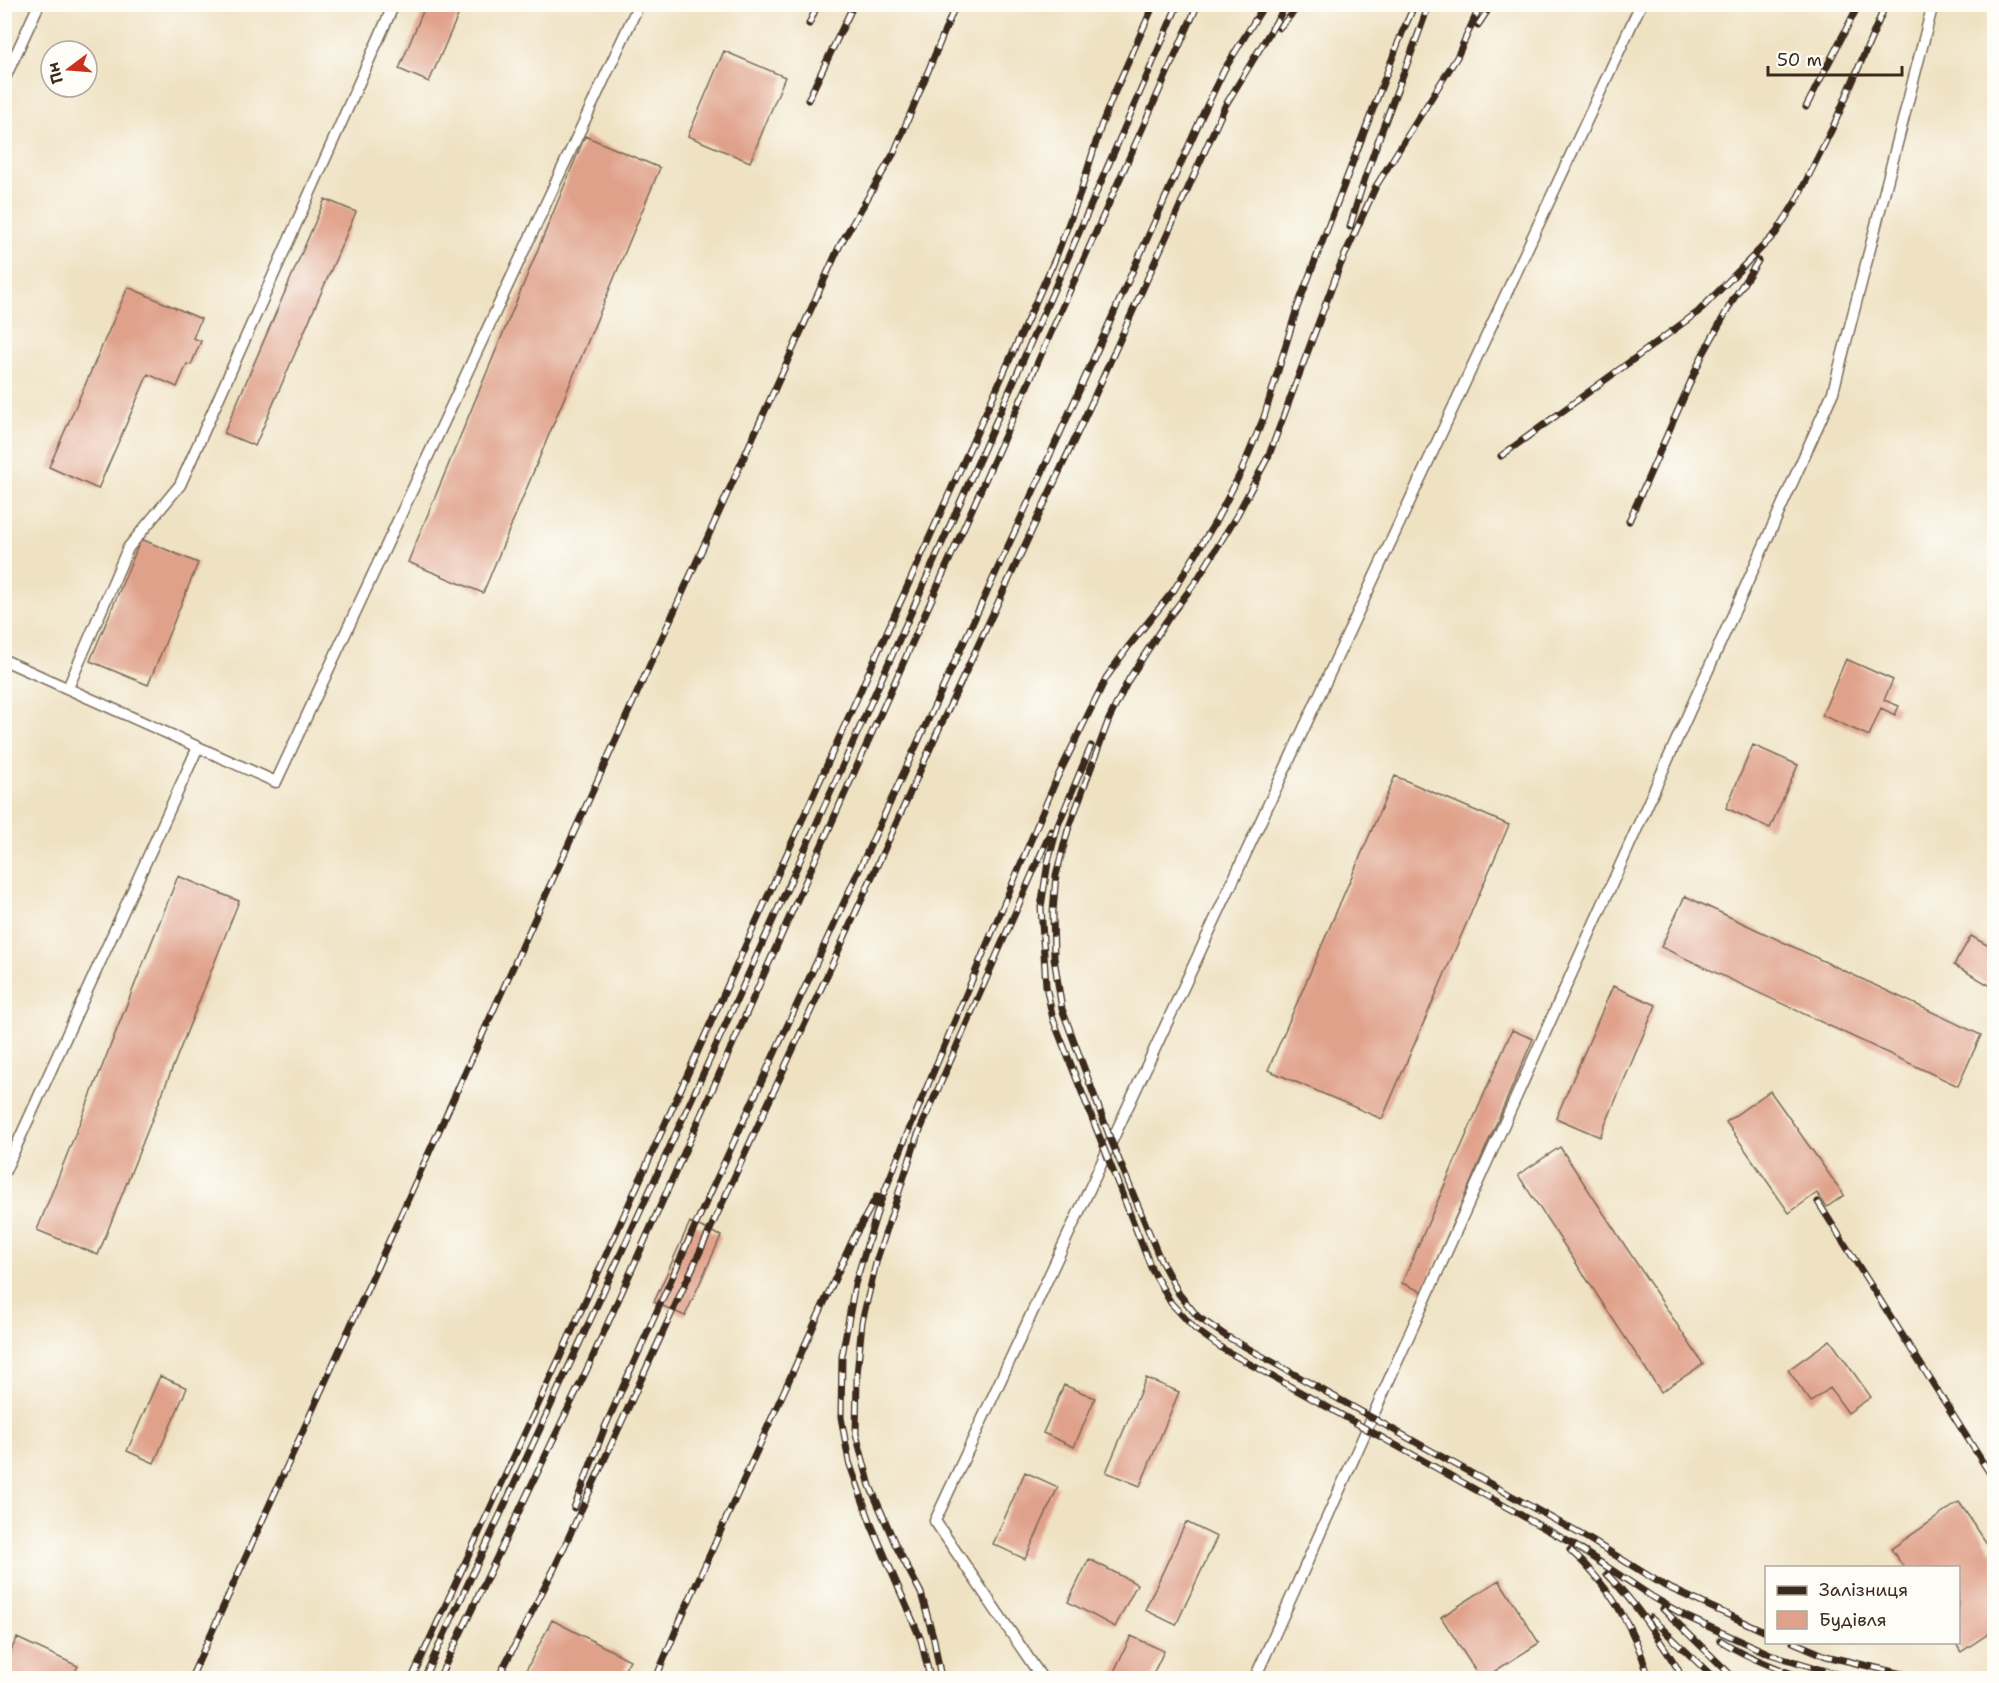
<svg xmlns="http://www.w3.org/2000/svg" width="1999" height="1683" viewBox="0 0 1999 1683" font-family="'Shantell Sans',sans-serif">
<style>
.building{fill:#e0a18a}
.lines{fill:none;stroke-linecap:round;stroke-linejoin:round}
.service-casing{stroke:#7a6a58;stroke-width:13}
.service{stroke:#fff;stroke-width:10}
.rail-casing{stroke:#3b2a1e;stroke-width:7}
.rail{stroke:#fdfcf7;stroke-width:4.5;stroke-dasharray:14;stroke-linecap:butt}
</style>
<rect width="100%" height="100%" fill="#fdfcf7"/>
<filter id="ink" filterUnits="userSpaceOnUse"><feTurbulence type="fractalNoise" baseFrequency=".0167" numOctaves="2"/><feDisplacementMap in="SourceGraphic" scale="12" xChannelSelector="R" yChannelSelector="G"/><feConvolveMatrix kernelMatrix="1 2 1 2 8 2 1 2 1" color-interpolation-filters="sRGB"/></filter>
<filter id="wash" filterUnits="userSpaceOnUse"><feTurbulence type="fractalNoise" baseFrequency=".008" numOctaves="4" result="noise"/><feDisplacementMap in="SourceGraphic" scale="24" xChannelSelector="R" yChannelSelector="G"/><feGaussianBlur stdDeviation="1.35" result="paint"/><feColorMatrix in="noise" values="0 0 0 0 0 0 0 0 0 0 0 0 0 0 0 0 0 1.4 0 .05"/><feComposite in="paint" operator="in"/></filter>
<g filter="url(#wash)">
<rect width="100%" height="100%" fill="#efe2c3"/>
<g id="blocks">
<path class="building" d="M 426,4 L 463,4 L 429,82 L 399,69 Z
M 724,51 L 785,77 L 750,162 L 688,136 Z
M 585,136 L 660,168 L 483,593 L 408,562 Z
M 325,199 L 356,212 L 255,446 L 224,433 Z
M 128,287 L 201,319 L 193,338 L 201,341 L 191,365 L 187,364 L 177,387 L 148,374 L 98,489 L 49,467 Z
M 141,539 L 198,563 L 148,685 L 90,661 Z
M 1846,659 L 1893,680 L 1884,700 L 1899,706 L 1895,715 L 1881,708 L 1869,736 L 1822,715 Z
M 1753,745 L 1798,765 L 1770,828 L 1726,808 Z
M 1395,776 L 1509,825 L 1382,1119 L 1268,1070 Z
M 178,876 L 239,901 L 98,1255 L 37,1230 Z
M 1685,896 L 1981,1035 L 1958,1086 L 1661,947 Z
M 1971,936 L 1994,949 L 1994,988 L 1954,965 Z
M 1613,986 L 1656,1005 L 1600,1137 L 1556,1118 Z
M 1512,1030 L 1533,1039 L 1423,1292 L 1402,1283 Z
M 1770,1091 L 1844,1195 L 1827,1207 L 1817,1193 L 1789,1213 L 1726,1122 Z
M 1560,1147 L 1703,1364 L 1661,1392 L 1518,1175 Z
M 690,1222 L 721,1236 L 685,1316 L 654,1302 Z
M 1830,1340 L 1871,1397 L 1848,1413 L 1830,1388 L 1811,1402 L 1788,1370 Z
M 160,1376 L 187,1388 L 154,1463 L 127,1451 Z
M 1146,1378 L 1179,1392 L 1140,1486 L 1106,1472 Z
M 1064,1385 L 1095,1398 L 1074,1447 L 1043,1433 Z
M 1025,1472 L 1058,1487 L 1025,1559 L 993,1544 Z
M 1959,1502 L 1994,1554 L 1994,1630 L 1961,1652 L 1955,1642 L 1958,1642 L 1958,1568 L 1904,1568 L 1891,1549 Z
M 1186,1522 L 1217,1537 L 1176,1625 L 1145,1610 Z
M 1089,1559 L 1137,1584 L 1115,1627 L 1068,1602 Z
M 1499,1580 L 1539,1643 L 1484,1678 L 1480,1678 L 1441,1617 Z
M 552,1620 L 630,1660 L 620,1678 L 522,1678 Z
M 1131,1636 L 1164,1651 L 1151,1678 L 1111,1678 Z
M 17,1638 L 78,1666 L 72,1678 L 4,1678 L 4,1665 Z"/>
</g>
</g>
<g filter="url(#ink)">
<use href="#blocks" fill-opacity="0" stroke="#7a6a58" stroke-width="1.5"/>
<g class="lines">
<defs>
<path id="service" d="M 4,80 L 39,4
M 4,660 L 276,782 L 639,4
M 68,688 L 128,548 L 180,485 L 394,4
M 4,1173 L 198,747
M 1042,1678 L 935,1521 L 1641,4
M 1255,1678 L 1833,392 L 1933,4"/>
</defs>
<use href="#service" class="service-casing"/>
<use href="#service" class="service"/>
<defs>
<path id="rail" d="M 1481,4 L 1457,57 L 1376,186 L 1339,268 L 1269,455 L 1237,515 L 1197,580 L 1167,620 L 1129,679 L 1109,719 L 1068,830 L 1056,875 L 1053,912 L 1054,958 L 1062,1009 L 1112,1143 L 1160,1259 L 1179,1294 L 1198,1317 L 1226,1336 L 1589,1539 L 1665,1586 L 1766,1632
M 809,24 L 818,4
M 1478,25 L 1492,4
M 1279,28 L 1301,4
M 808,100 L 854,4
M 1806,107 L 1859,4
M 1350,227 C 1371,151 1403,79 1429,4
M 1052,267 L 1080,194 L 1101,126 L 1113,96 L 1154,4
M 1501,456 L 1698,312 L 1776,233 L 1796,201 L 1833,127 L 1886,4
M 1629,521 L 1702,356 L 1734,298 L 1758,261
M 1091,746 L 1058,825 L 1048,862 L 1041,907 L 1046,986 L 1053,1019 L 1152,1270 L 1171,1303 L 1195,1329 L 1223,1349 L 1571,1543 L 1651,1596 L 1687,1617 L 1770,1654 L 1850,1678
M 1818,1202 L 1994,1480
M 574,1508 L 605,1427 L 696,1224 L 1061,431 L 1202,116 L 1224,70 L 1265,4
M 1570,1550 C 1609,1585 1635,1629 1649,1678
M 1607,1574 C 1637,1605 1655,1633 1678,1669 L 1681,1678
M 1663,1609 L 1734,1678
M 1651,1618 L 1714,1678
M 1720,1640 C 1746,1657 1775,1668 1804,1678
M 1793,1642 L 1826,1656 L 1919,1678
M 191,1678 L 840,245 L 894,153 L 956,4
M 412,1678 L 565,1346 L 1055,259
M 424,1678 C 683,1124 936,566 1178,4
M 439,1678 L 590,1363 L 1198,4
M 498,1678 L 554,1569 L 841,945 L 938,731 L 1091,404 L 1225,106 L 1287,4
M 656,1678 L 682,1616 L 853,1239 L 877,1196
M 930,1678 L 921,1640 L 871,1524 L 849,1462 L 841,1417 L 842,1356 L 855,1284 L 880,1203 L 908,1132 L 1057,778 L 1106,678 L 1128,647 L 1174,590 L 1217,519 L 1241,472 L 1264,417 L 1297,308 L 1402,33 L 1415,4
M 941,1678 L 934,1640 L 921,1593 L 896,1546 L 870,1486 L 856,1434 L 857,1375 L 862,1322 L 877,1259 L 917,1137 L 1051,831"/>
</defs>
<use href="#rail" class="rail-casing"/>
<use href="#rail" class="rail"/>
</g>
</g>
<rect width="1999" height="1683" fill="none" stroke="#fdfcf7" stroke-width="24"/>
<rect x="1765" y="1566" width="195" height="78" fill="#fdfcf7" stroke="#afa8a0" stroke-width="1.5"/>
<rect x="1777" y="1586" width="30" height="9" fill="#3b2a1e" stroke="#afa8a0" stroke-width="1.5"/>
<text x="1819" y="1596" font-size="18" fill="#3b2a1e">Залізниця</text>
<rect x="1777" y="1611" width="30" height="18" fill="#e0a18a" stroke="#afa8a0" stroke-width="1.5"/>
<text x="1819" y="1626" font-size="18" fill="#3b2a1e">Будівля</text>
<g transform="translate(69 69) rotate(254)"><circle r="28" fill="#fdfcf7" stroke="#afa8a0" stroke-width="1.5"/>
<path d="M0-4.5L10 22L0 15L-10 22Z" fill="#c8321e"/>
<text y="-9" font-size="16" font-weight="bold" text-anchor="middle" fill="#3b2a1e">Пн</text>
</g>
<path d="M1768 66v9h134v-9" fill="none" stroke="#3b2a1e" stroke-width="3"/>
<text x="1777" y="66" font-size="18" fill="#3b2a1e" stroke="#fdfcf7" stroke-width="4.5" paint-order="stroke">50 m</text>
</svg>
